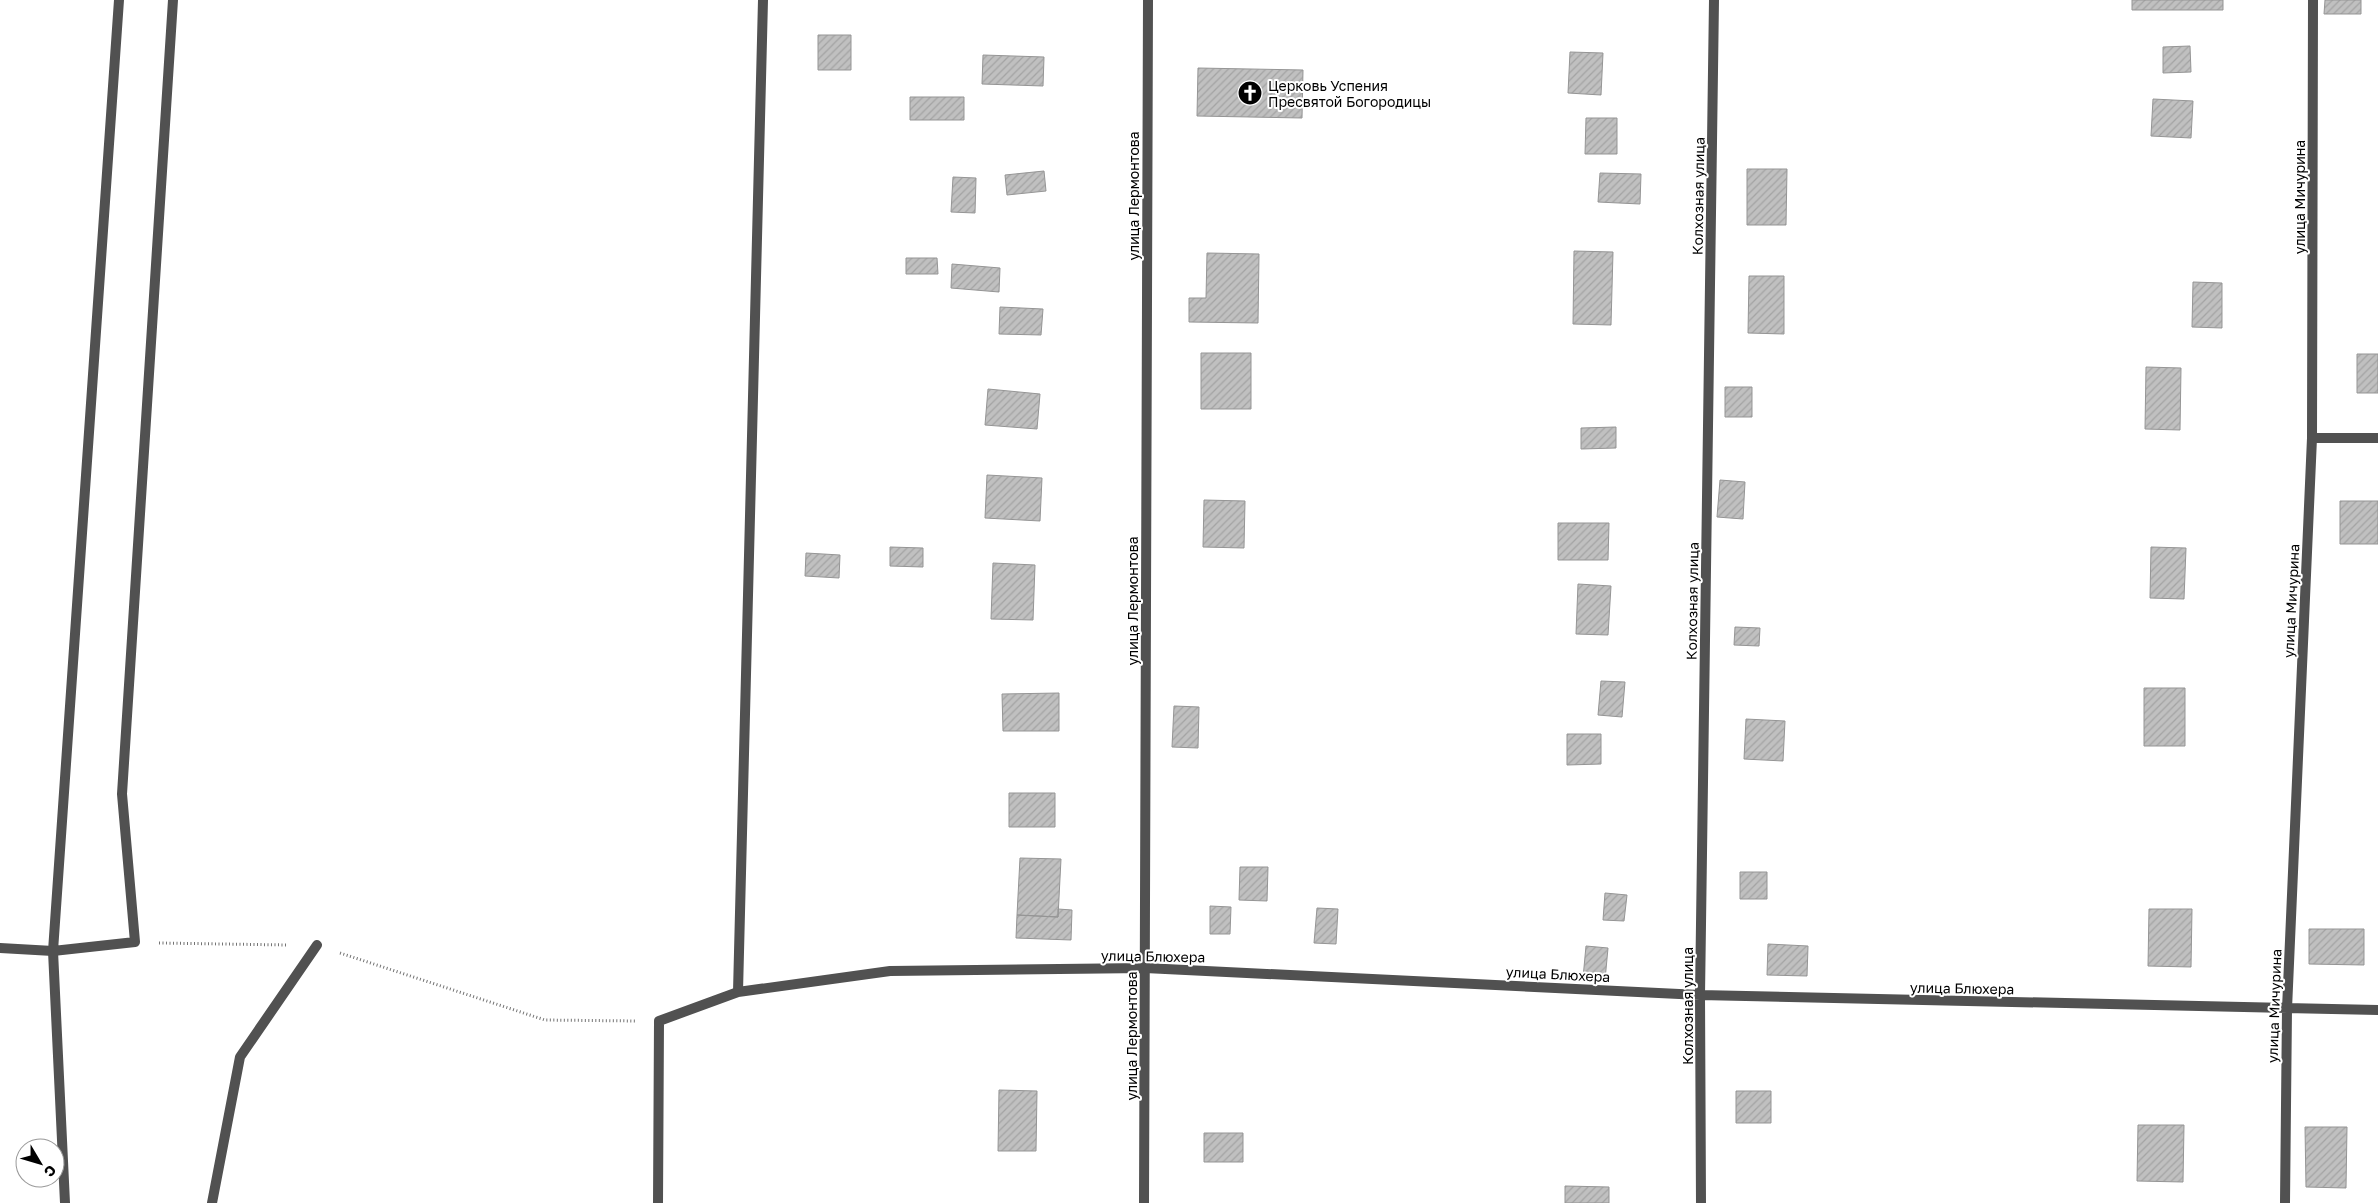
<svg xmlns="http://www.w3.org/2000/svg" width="2378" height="1203" viewBox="0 0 2378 1203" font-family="'Golos Text',sans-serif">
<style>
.building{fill:url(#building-hatch);stroke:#959595}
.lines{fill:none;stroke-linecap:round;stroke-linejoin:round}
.path{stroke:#737373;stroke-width:3;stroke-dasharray:1 2.5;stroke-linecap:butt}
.service{stroke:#515151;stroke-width:10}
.minor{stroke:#515151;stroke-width:10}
.labels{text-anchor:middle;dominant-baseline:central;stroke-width:4;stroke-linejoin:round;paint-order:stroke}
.poi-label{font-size:14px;fill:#000;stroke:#fff;text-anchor:start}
.street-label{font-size:14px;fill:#000;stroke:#fff}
</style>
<defs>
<pattern id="building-hatch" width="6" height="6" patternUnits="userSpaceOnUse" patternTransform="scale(1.25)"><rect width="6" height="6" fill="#c0c0c0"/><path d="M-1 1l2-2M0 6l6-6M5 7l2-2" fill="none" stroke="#a3a3a3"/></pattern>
</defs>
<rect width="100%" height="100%" fill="#fff"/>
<path class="building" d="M 2132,0 L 2223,0 L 2223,10 L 2132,10 Z
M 2325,0 L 2361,0 L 2361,14 L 2324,14 Z
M 818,35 L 851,35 L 851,70 L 818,70 Z
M 2190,46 L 2191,72 L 2163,73 L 2163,47 Z
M 1570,52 L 1603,53 L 1601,95 L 1568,93 Z
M 983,55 L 1044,57 L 1043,86 L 982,84 Z
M 1198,68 L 1303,70 L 1302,118 L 1197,116 Z
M 910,97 L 964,97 L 964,120 L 910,120 Z
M 2153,99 L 2193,101 L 2191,138 L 2151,136 Z
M 1586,118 L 1617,118 L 1617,154 L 1585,154 Z
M 1747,169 L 1787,169 L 1786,225 L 1747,225 Z
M 1044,171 L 1046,191 L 1007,195 L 1005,175 Z
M 1600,173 L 1641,174 L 1640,204 L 1598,202 Z
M 953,177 L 976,178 L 975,213 L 951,212 Z
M 1574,251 L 1613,252 L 1611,325 L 1573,324 Z
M 1207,253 L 1259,254 L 1258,323 L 1189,322 L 1189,298 L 1206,298 Z
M 906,258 L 937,258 L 938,274 L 906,274 Z
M 952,264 L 1000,268 L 999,292 L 951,288 Z
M 1749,276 L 1784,276 L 1784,334 L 1748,333 Z
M 2193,282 L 2222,283 L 2222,328 L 2192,327 Z
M 1000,307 L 1043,309 L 1041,335 L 999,334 Z
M 1201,353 L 1251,353 L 1251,409 L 1201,409 Z
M 2357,354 L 2378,354 L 2378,393 L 2357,393 Z
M 2146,367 L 2181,368 L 2180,430 L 2145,429 Z
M 1725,387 L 1752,387 L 1752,417 L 1725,417 Z
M 988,389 L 1040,394 L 1037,429 L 985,425 Z
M 1616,427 L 1616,448 L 1581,449 L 1581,428 Z
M 987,475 L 1042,478 L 1040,521 L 985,518 Z
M 1720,480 L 1745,482 L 1743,519 L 1717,517 Z
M 1204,500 L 1245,501 L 1244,548 L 1203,547 Z
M 2340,501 L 2378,501 L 2378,544 L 2340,544 Z
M 1558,523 L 1609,523 L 1608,560 L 1558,560 Z
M 890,547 L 923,548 L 923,567 L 890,566 Z
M 2151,547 L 2186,548 L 2184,599 L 2150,598 Z
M 806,553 L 840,555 L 839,578 L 805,576 Z
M 993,563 L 1035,565 L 1033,620 L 991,619 Z
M 1578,584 L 1611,586 L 1608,635 L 1576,634 Z
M 1735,627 L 1760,628 L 1759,646 L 1734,645 Z
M 1601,681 L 1625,682 L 1622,717 L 1598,715 Z
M 2144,688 L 2185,688 L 2185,746 L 2144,746 Z
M 1059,693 L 1059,731 L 1003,731 L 1002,694 Z
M 1174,706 L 1199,707 L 1198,748 L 1172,747 Z
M 1746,719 L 1785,721 L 1783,761 L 1744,759 Z
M 1567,734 L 1601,734 L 1601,764 L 1567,765 Z
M 1009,793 L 1055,793 L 1055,827 L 1009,827 Z
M 1020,858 L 1061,859 L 1058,917 L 1017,915 Z
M 1240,867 L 1268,867 L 1267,901 L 1239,900 Z
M 1740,872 L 1767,872 L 1767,899 L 1740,899 Z
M 1605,893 L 1627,895 L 1624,921 L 1603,920 Z
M 1210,906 L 1231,907 L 1230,934 L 1210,934 Z
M 1317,908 L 1338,909 L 1336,944 L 1314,943 Z
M 1058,909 L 1072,910 L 1071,940 L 1016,938 L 1017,915 L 1058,917 Z
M 2149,909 L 2192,909 L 2191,967 L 2148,966 Z
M 2309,929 L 2364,929 L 2364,965 L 2309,964 Z
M 1768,944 L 1808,946 L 1807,976 L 1767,975 Z
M 1586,946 L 1608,948 L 1605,980 L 1583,978 Z
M 999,1090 L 1037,1091 L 1036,1151 L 998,1151 Z
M 1736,1091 L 1771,1091 L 1771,1123 L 1736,1123 Z
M 2138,1125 L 2184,1125 L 2183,1182 L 2137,1181 Z
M 2305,1127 L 2347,1127 L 2346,1188 L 2306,1187 Z
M 1204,1133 L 1243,1133 L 1243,1162 L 1204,1162 Z
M 1565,1186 L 1609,1187 L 1609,1203 L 1565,1203 Z"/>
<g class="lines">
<path class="path" d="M 159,943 L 287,945
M 340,953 L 545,1020 L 636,1021"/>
<path class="service" d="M 0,948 L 53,951 L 135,942 L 122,794 L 173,0
M 65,1203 L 53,951 L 119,0
M 212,1203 L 240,1057 L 317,945"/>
<path class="minor" d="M 2312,438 L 2378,438
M 738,992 L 763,0
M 658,1203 L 659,1021 L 738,992 L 890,971 L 1145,968 L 1700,995 L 2378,1010
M 1144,1203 L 1148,0
M 1701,1203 L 1700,995 L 1714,0
M 2285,1203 L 2287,1009 L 2312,438 L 2313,0"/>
</g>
<defs>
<symbol id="church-disc" viewBox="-11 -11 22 22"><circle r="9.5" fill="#000" stroke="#fff"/><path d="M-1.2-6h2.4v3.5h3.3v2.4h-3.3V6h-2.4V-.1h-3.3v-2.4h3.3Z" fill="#fff"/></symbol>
</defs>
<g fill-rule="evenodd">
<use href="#church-disc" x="1236" y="79" width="28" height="28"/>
</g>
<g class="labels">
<g class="poi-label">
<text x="1268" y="85">Церковь Успения<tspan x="1268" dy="16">Пресвятой Богородицы</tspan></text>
</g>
<g class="street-label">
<text transform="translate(1133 196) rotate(-90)">улица Лермонтова</text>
<text transform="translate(1698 196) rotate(-89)">Колхозная улица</text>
<text transform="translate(2299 197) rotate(-90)">улица Мичурина</text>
<text transform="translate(1132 601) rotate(-90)">улица Лермонтова</text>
<text transform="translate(1692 601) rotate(-89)">Колхозная улица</text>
<text transform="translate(2291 601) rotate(-87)">улица Мичурина</text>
<text transform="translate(1153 956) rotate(1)">улица Блюхера</text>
<text transform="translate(1558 974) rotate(3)">улица Блюхера</text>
<text transform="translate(1962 988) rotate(1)">улица Блюхера</text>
<text transform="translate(1687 1006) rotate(-90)">Колхозная улица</text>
<text transform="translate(2274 1006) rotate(-88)">улица Мичурина</text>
<text transform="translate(1131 1036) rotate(-90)">улица Лермонтова</text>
</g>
</g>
<g transform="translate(40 1163) rotate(128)"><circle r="24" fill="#ffffff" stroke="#999999"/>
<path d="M0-4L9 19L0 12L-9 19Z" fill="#000000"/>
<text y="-8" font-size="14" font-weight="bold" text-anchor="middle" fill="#000000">С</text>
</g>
</svg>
